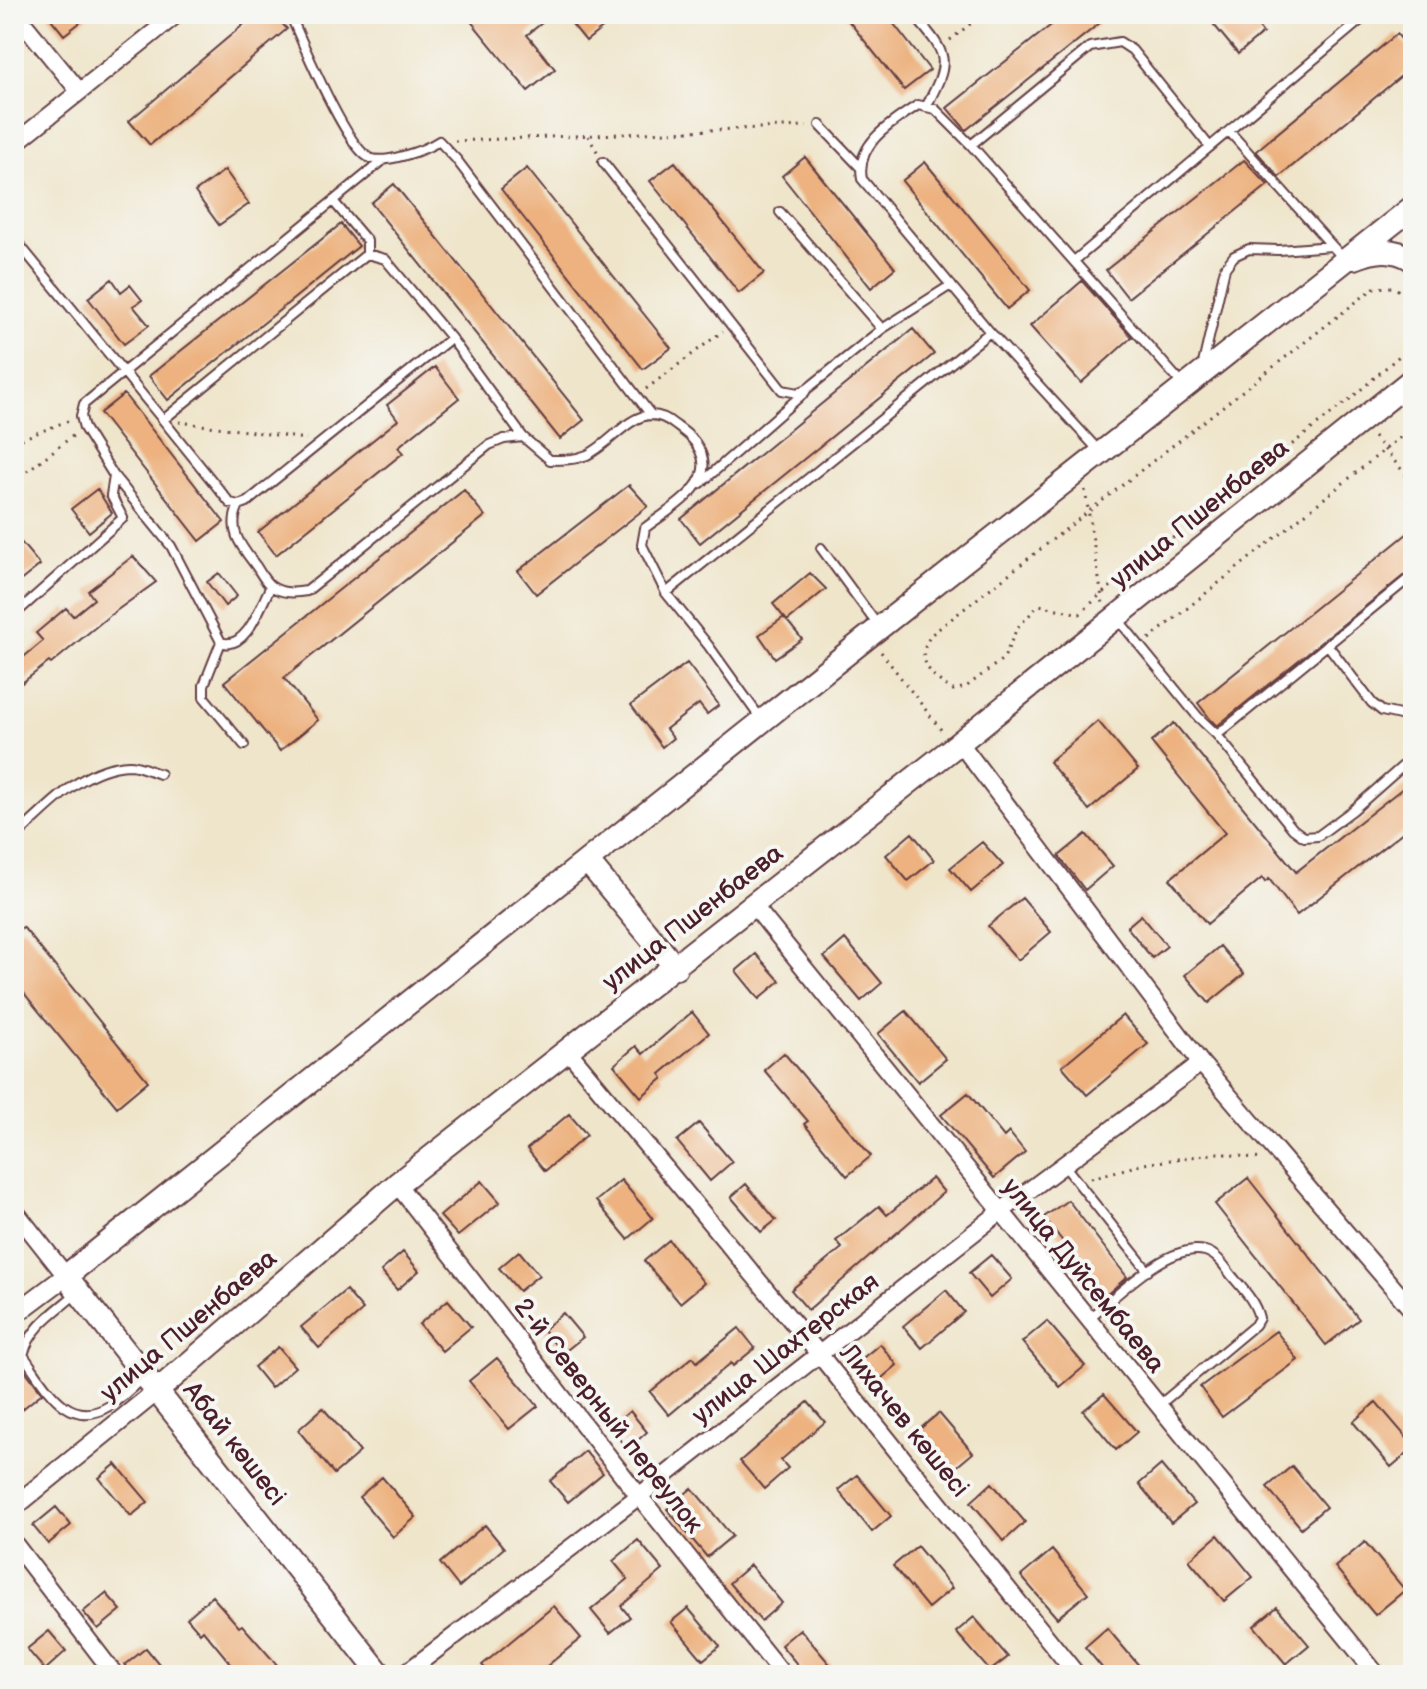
<svg xmlns="http://www.w3.org/2000/svg" width="1427" height="1689" viewBox="0 0 1427 1689" font-family="'Balsamiq Sans',sans-serif">
<style>
.building{fill:#edb280}
.lines{fill:none;stroke-linecap:round;stroke-linejoin:round}
.service-casing{stroke:#633d43;stroke-width:12}
.minor-casing{stroke:#633d43;stroke-width:20}
.tertiary-casing{stroke:#633d43;stroke-width:22}
.secondary-casing{stroke:#633d43;stroke-width:26}
.path{stroke:#633d43;stroke-width:3;stroke-dasharray:2 6;stroke-linecap:butt}
.service{stroke:#fff;stroke-width:8}
.minor{stroke:#fff;stroke-width:16}
.tertiary{stroke:#fff;stroke-width:18}
.secondary{stroke:#fff;stroke-width:22}
.labels{text-anchor:middle;dominant-baseline:central;stroke-width:8;stroke-linejoin:round;paint-order:stroke}
.street-label{font-size:26px;fill:#4a1f2b;stroke:#f6f6f2}
</style>
<rect width="100%" height="100%" fill="#f6f6f2"/>
<filter id="ink" filterUnits="userSpaceOnUse"><feTurbulence type="fractalNoise" baseFrequency=".0125" numOctaves="2"/><feDisplacementMap in="SourceGraphic" scale="16" xChannelSelector="R" yChannelSelector="G"/><feConvolveMatrix kernelMatrix="1 2 1 2 8 2 1 2 1" color-interpolation-filters="sRGB"/></filter>
<filter id="wash" filterUnits="userSpaceOnUse"><feTurbulence type="fractalNoise" baseFrequency=".006" numOctaves="4" result="noise"/><feDisplacementMap in="SourceGraphic" scale="32" xChannelSelector="R" yChannelSelector="G"/><feGaussianBlur stdDeviation="1.8" result="paint"/><feColorMatrix in="noise" values="0 0 0 0 0 0 0 0 0 0 0 0 0 0 0 0 0 1.4 0 .05"/><feComposite in="paint" operator="in"/></filter>
<g filter="url(#wash)">
<rect width="100%" height="100%" fill="#efe5cb"/>
<g id="blocks">
<path class="building" d="M 47,14 L 91,14 L 64,35 Z
M 256,14 L 274,14 L 287,29 L 150,145 L 129,121 Z
M 465,14 L 511,14 L 516,20 L 524,14 L 553,14 L 527,35 L 555,69 L 528,91 Z
M 564,14 L 620,14 L 586,41 Z
M 843,14 L 886,14 L 930,70 L 904,90 Z
M 1065,14 L 1095,14 L 1101,22 L 966,130 L 947,108 Z
M 1205,14 L 1248,14 L 1263,33 L 1238,54 Z
M 1397,34 L 1413,53 L 1413,66 L 1279,177 L 1256,151 Z
M 805,157 L 895,268 L 871,288 L 782,176 Z
M 1244,160 L 1268,185 L 1128,298 L 1106,270 Z
M 675,162 L 764,273 L 739,293 L 650,181 Z
M 925,162 L 1030,290 L 1007,309 L 902,181 Z
M 527,168 L 671,348 L 643,369 L 501,189 Z
M 225,170 L 249,204 L 219,225 L 195,192 Z
M 394,184 L 584,420 L 560,439 L 371,203 Z
M 341,224 L 359,246 L 168,400 L 149,376 Z
M 112,279 L 121,292 L 130,285 L 142,300 L 133,306 L 149,325 L 124,344 L 88,298 Z
M 1082,281 L 1132,337 L 1081,383 L 1030,326 Z
M 913,329 L 934,354 L 700,543 L 681,519 Z
M 435,367 L 459,398 L 398,447 L 403,453 L 276,555 L 258,532 L 398,420 L 387,405 Z
M 124,394 L 224,522 L 200,541 L 100,413 Z
M 629,485 L 648,506 L 536,594 L 518,571 Z
M 97,489 L 112,513 L 89,532 L 71,509 Z
M 464,490 L 485,516 L 284,678 L 318,720 L 280,751 L 224,682 Z
M 1413,529 L 1413,568 L 1217,726 L 1211,720 L 1198,703 Z
M 14,534 L 40,565 L 14,586 Z
M 133,556 L 156,582 L 109,616 L 51,664 L 49,662 L 14,689 L 14,665 L 43,641 L 36,633 L 66,608 L 73,616 L 94,599 L 88,591 Z
M 219,573 L 237,596 L 225,606 L 207,582 Z
M 810,573 L 826,589 L 787,621 L 773,604 Z
M 784,617 L 802,639 L 775,658 L 759,635 Z
M 687,663 L 719,705 L 707,714 L 699,704 L 666,729 L 673,738 L 662,747 L 631,705 Z
M 1098,721 L 1138,769 L 1089,810 L 1049,762 Z
M 1174,723 L 1296,872 L 1413,780 L 1413,824 L 1297,915 L 1269,879 L 1265,882 L 1262,878 L 1207,924 L 1170,879 L 1225,833 L 1151,742 Z
M 912,833 L 934,860 L 908,881 L 886,855 Z
M 1086,834 L 1113,866 L 1085,890 L 1059,856 Z
M 982,842 L 1003,865 L 971,892 L 950,868 Z
M 1022,898 L 1051,932 L 1018,960 L 988,926 Z
M 1141,915 L 1167,946 L 1152,958 L 1127,927 Z
M 23,927 L 148,1081 L 117,1107 L 14,981 L 14,934 Z
M 845,939 L 882,983 L 861,1001 L 824,957 Z
M 1220,946 L 1244,974 L 1209,1003 L 1185,975 Z
M 756,954 L 780,981 L 759,999 L 736,971 Z
M 906,1011 L 946,1059 L 918,1082 L 878,1034 Z
M 692,1012 L 709,1033 L 660,1074 L 663,1078 L 641,1097 L 614,1065 L 636,1046 L 643,1054 Z
M 1123,1015 L 1148,1044 L 1087,1095 L 1062,1066 Z
M 784,1053 L 871,1156 L 847,1176 L 804,1124 L 808,1121 L 764,1070 Z
M 968,1093 L 1004,1137 L 1009,1132 L 1025,1152 L 994,1178 L 941,1115 Z
M 569,1114 L 587,1135 L 545,1171 L 527,1149 Z
M 699,1123 L 732,1162 L 710,1181 L 677,1141 Z
M 932,1178 L 944,1192 L 808,1310 L 791,1290 L 842,1248 L 836,1241 L 879,1206 L 887,1215 Z
M 1248,1178 L 1359,1319 L 1326,1345 L 1215,1204 Z
M 621,1180 L 653,1218 L 628,1239 L 596,1201 Z
M 482,1181 L 500,1202 L 458,1236 L 440,1216 Z
M 746,1184 L 776,1220 L 761,1232 L 731,1197 Z
M 1068,1200 L 1127,1277 L 1105,1296 L 1044,1217 Z
M 669,1240 L 704,1283 L 680,1303 L 644,1261 Z
M 519,1251 L 539,1275 L 519,1291 L 499,1268 Z
M 403,1252 L 419,1271 L 397,1290 L 381,1271 Z
M 991,1255 L 1012,1279 L 990,1298 L 969,1273 Z
M 346,1290 L 363,1310 L 319,1348 L 301,1327 Z
M 946,1290 L 964,1312 L 922,1348 L 903,1326 Z
M 448,1300 L 471,1327 L 442,1351 L 419,1324 Z
M 563,1313 L 583,1337 L 563,1353 L 543,1330 Z
M 1047,1321 L 1085,1366 L 1060,1387 L 1022,1342 Z
M 739,1328 L 755,1348 L 733,1366 L 731,1363 L 669,1415 L 650,1392 L 693,1357 L 697,1362 Z
M 1276,1331 L 1298,1360 L 1222,1417 L 1200,1387 Z
M 880,1344 L 897,1365 L 876,1383 L 858,1362 Z
M 278,1347 L 295,1367 L 271,1388 L 254,1367 Z
M 497,1358 L 538,1406 L 509,1429 L 469,1381 Z
M 24,1369 L 42,1393 L 14,1416 L 14,1377 Z
M 1104,1394 L 1137,1432 L 1116,1450 L 1083,1411 Z
M 808,1402 L 825,1422 L 781,1460 L 788,1468 L 764,1489 L 740,1461 Z
M 1376,1402 L 1413,1445 L 1413,1448 L 1391,1467 L 1353,1422 Z
M 323,1408 L 360,1452 L 334,1474 L 298,1430 Z
M 630,1411 L 647,1432 L 628,1449 L 610,1428 Z
M 939,1413 L 973,1453 L 948,1474 L 915,1433 Z
M 585,1451 L 603,1473 L 568,1502 L 550,1481 Z
M 116,1464 L 148,1502 L 131,1516 L 99,1478 Z
M 1161,1465 L 1194,1504 L 1171,1523 L 1139,1484 Z
M 1292,1466 L 1326,1507 L 1301,1528 L 1267,1487 Z
M 857,1475 L 891,1516 L 872,1532 L 838,1490 Z
M 382,1477 L 416,1517 L 393,1537 L 359,1497 Z
M 992,1483 L 1025,1522 L 1004,1541 L 971,1502 Z
M 692,1488 L 732,1536 L 707,1557 L 667,1509 Z
M 56,1507 L 71,1525 L 48,1544 L 33,1526 Z
M 485,1525 L 504,1548 L 459,1587 L 440,1563 Z
M 1218,1535 L 1253,1577 L 1224,1601 L 1189,1560 Z
M 638,1540 L 663,1570 L 621,1606 L 630,1617 L 610,1633 L 591,1610 L 628,1579 L 613,1561 Z
M 1365,1542 L 1405,1590 L 1375,1615 L 1335,1567 Z
M 917,1546 L 952,1588 L 928,1608 L 893,1566 Z
M 1052,1550 L 1088,1593 L 1057,1618 L 1021,1576 Z
M 750,1565 L 782,1603 L 761,1621 L 729,1583 Z
M 106,1593 L 121,1610 L 98,1629 L 83,1612 Z
M 212,1596 L 239,1627 L 242,1625 L 286,1675 L 240,1675 L 203,1630 L 200,1633 L 187,1618 Z
M 554,1606 L 581,1638 L 536,1675 L 491,1675 L 482,1665 Z
M 1277,1607 L 1309,1645 L 1286,1664 L 1254,1626 Z
M 688,1608 L 720,1646 L 703,1660 L 671,1622 Z
M 974,1617 L 1008,1657 L 990,1671 L 956,1632 Z
M 1107,1628 L 1141,1668 L 1133,1675 L 1108,1675 L 1085,1647 Z
M 800,1629 L 839,1675 L 806,1675 L 781,1645 Z
M 49,1631 L 66,1651 L 45,1670 L 27,1649 Z
M 146,1648 L 168,1675 L 134,1675 L 125,1665 Z"/>
</g>
</g>
<g filter="url(#ink)">
<use href="#blocks" fill-opacity="0" stroke="#633d43" stroke-width="2"/>
<g class="lines">
<defs>
<path id="service" d="M 290,14 C 302,42 345,144 368,157 C 382,166 425,150 439,141 L 456,159 L 651,415
M 913,14 C 948,55 952,58 926,107
M 1408,14 L 1413,19
M 820,125 L 860,167
M 1229,131 L 1343,258
M 971,145 L 1090,47 L 1120,42 L 1132,50 L 1210,147
M 603,162 L 782,390 L 798,393 L 807,389 L 882,329 L 951,285
M 333,201 L 367,241 L 367,254
M 780,212 L 882,329
M 14,238 L 163,420 L 367,254 L 385,259 L 451,338 L 523,437 L 550,460 C 562,460 575,460 587,455 C 617,441 639,395 675,425 C 686,433 695,439 700,451 C 717,485 668,510 645,528 L 642,545 L 666,593 L 708,645 L 761,719
M 1074,261 L 1368,14
M 1202,368 L 1225,268 L 1234,256 L 1249,249 L 1279,250 L 1332,246
M 163,420 L 230,503 L 239,505 L 247,502 L 451,338
M 1100,452 L 990,332 L 862,179 C 855,143 893,122 918,105 L 935,109 L 971,145 L 1183,385
M 701,483 L 805,392
M 239,505 C 227,530 240,545 256,566 C 260,572 265,582 271,586 C 282,594 295,593 307,591 L 489,445 L 504,439 L 523,437
M 821,548 L 879,627
M 271,586 C 261,604 246,652 221,642 L 171,546 L 114,476 L 84,428 L 81,416 L 84,404 L 381,162
M 666,593 L 990,332
M 14,615 L 123,518 L 111,495 L 114,476
M 1117,618 L 1198,717 L 1217,735 L 1413,575
M 221,642 L 204,685 L 204,697 L 244,745
M 1327,644 L 1372,703 L 1382,711 L 1413,718
M 1217,735 L 1293,829 L 1304,837 L 1318,836 L 1353,810 L 1413,757
M 14,838 C 48,808 81,767 129,765 C 139,765 150,771 160,774
M 1064,1165 L 1148,1271
M 77,1293 C 55,1312 31,1326 23,1355 C 44,1383 67,1432 109,1406 C 121,1399 132,1387 143,1378
M 1088,1319 C 1116,1297 1168,1242 1205,1251 C 1217,1254 1225,1267 1232,1276 C 1243,1289 1255,1301 1259,1318 L 1255,1325 L 1158,1406"/>
<path id="minor" d="M 16,14 L 79,91
M 14,144 L 177,14
M 960,743 L 1201,1063 L 1413,1311
M 754,906 L 1377,1675
M 569,1052 L 819,1354 L 1077,1675
M 397,1184 L 639,1496 L 783,1675
M 14,1210 L 66,1276
M 14,1543 L 115,1675
M 403,1675 L 639,1496 L 1000,1212 L 1201,1063"/>
<path id="tertiary" d="M 14,1315 L 66,1276
M 14,1507 L 157,1391"/>
<path id="secondary" d="M 1354,258 C 1376,250 1393,247 1413,260
M 587,861 L 676,968
M 157,1391 L 397,1184 L 954,747 L 1413,379
M 381,1675 L 66,1276 L 869,636 L 1413,207"/>
</defs>
<use href="#service" class="service-casing"/>
<use href="#minor" class="minor-casing"/>
<use href="#tertiary" class="tertiary-casing"/>
<use href="#secondary" class="secondary-casing"/>
<path class="path" d="M 950,40 L 983,14
M 588,136 L 598,153
M 455,141 L 807,126
M 1413,297 L 1392,287 L 1374,288 L 932,634 C 913,659 931,677 953,690 L 966,687 L 1004,658 L 1017,628 L 1039,605 L 1080,614 L 1100,595 L 1350,399 L 1413,344
M 646,389 L 723,331
M 179,422 L 306,439
M 1374,437 L 1413,483
M 14,442 L 70,420
M 14,481 L 74,435
M 1085,490 L 1103,604
M 1149,639 L 1413,427
M 881,652 L 942,731
M 1091,1178 L 1144,1164 L 1218,1153 L 1261,1159"/>
<use href="#service" class="service"/>
<use href="#minor" class="minor"/>
<use href="#tertiary" class="tertiary"/>
<use href="#secondary" class="secondary"/>
</g>
</g>
<g class="labels">
<g class="street-label">
<text transform="translate(1200 514) rotate(-39)">улица Пшенбаева</text>
<text transform="translate(693 918) rotate(-38)">улица Пшенбаева</text>
<text transform="translate(1083 1276) rotate(51)">улица Дуйсембаева</text>
<text transform="translate(189 1326) rotate(-40)">улица Пшенбаева</text>
<text transform="translate(786 1349) rotate(-38)">улица Шахтерская</text>
<text transform="translate(608 1416) rotate(52)">2-й Северный переулок</text>
<text transform="translate(904 1421) rotate(51)">Лихачев көшесі</text>
<text transform="translate(234 1444) rotate(52)">Абай көшесі</text>
</g>
</g>
<rect width="1427" height="1689" fill="none" stroke="#f6f6f2" stroke-width="48"/>
</svg>
